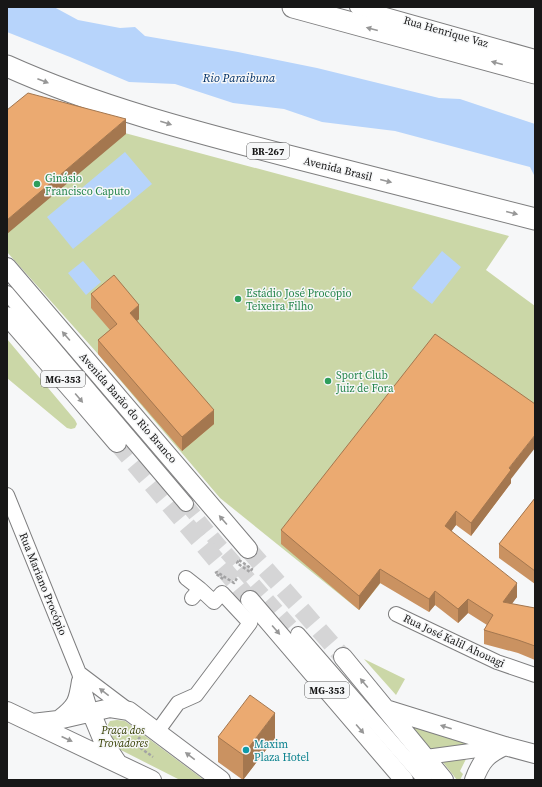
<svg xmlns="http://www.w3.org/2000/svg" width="542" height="787" viewBox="0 0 542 787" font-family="'Source Serif 4',serif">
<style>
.green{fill:#cbd7a7}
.water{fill:#b7d4fb}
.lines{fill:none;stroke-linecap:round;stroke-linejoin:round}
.minor-tunnel{stroke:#d5d5d6;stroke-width:14;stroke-dasharray:14 7;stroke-linecap:butt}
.major-tunnel{stroke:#d5d5d6;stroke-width:18;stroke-dasharray:18 9;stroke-linecap:butt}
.minor-casing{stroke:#7e7e7f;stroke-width:16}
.major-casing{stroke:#7e7e7f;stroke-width:20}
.highway-casing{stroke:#7e7e7f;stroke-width:23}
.path{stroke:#a3a3a4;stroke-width:2.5;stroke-dasharray:3 2;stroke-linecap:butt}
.minor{stroke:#fff;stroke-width:14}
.major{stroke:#fff;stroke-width:18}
.highway{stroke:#fff;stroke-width:21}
.wall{fill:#ca9261}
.shaded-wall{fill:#a4774f}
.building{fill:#ebaa71;stroke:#a4774f}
.oneway{fill:#979797}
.leisure-dot{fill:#2e9e5b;stroke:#f6f7f8;stroke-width:1.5}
.culture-dot{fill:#0f9aa8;stroke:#f6f7f8;stroke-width:1.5}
.labels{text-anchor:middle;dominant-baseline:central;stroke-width:3;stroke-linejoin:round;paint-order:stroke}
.shield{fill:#f6f7f8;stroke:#5a5a5a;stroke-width:1}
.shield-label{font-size:10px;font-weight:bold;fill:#171717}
.street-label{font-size:11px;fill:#171717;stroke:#f6f7f8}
.leisure-label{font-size:11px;fill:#27864d;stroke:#f6f7f8;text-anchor:start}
.park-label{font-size:11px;font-style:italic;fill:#353e00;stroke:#f6f7f8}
.culture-label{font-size:11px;fill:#0d838f;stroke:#f6f7f8;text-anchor:start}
.water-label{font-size:12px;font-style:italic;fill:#02326a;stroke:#f6f7f8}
</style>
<rect width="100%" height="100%" fill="#f6f7f8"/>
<path class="green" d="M 28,107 L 509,236 L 486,270 L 535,306 L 535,411 L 521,408 L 359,610 L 220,498 L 98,354 L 7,252 L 7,125 Z
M 7,339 L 75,420 L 77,424 L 75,428 L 71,429 L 67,428 L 7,378 Z
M 364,659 L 405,679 L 396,695 Z
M 117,720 L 125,721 L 204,780 L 180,780 L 111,745 L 106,728 L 110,721 Z
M 411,726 L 474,743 L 471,747 L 434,750 L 429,747 Z
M 467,757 L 460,771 L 463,774 L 460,780 L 457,780 L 442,761 Z"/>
<path class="water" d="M 7,7 L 54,7 L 78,20 L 120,28 L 135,27 L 145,36 L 238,52 L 317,68 L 439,98 L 460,99 L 535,124 L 535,177 L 530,167 L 395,131 L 322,122 L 284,109 L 233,103 L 175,84 L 129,82 L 70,57 L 7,32 Z
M 125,152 L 152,184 L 73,249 L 47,217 Z
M 442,251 L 461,267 L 432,304 L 412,288 Z
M 83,261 L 101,282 L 86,295 L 68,273 Z"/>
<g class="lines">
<path class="minor-tunnel" d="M 186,504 L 216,541 L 298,634"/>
<path class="major-tunnel" d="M 117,443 L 250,600
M 248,549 L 343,657"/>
<defs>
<path id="minor" d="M 357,7 L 535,57
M 7,293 L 186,504
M 7,495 L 79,673 L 91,712
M 186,578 L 200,589
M 396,614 L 497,662 L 535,675
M 298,634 L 425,780
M 79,673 L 128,710
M 157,732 L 178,703 L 196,695 L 250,623 L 222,593 L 214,602 L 200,589 L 192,598
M 418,755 L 426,757 L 500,747"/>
<path id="major" d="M 7,267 L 248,549
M 7,316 L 76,395 L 117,443
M 250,600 L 404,780
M 343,657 L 444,780
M 386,709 L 505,746 L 535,754
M 7,711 L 152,780
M 91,712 L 103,741 L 117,762
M 60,719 C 77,706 78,701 81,681
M 32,723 L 58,720 L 110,708 L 129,711 L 221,780
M 474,780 C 481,761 487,754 505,746"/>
<path id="highway" d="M 293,7 L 535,73
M 7,66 C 98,107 195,132 292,157 C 373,178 454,198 535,219"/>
</defs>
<use href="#minor" class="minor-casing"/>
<use href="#major" class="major-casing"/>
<use href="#highway" class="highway-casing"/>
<path class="path" d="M 239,560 L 252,569 L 250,572 L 237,563 Z
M 223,579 L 215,573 L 217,572 L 234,583 L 237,578
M 140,737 L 135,744 L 153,757"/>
<use href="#minor" class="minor"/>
<use href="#major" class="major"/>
<use href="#highway" class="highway"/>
</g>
<path class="wall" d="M 91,294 L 139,319 L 137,321 L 214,424 L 182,451 L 98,354 L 98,340 L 110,330 L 91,308 Z
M 511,479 L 511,483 L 471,536 L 456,525 L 451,531 L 517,597 L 511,604 L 535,608 L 535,660 L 518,653 L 484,644 L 484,630 L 487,625 L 468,613 L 458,623 L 435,605 L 429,612 L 380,583 L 359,610 L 281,544 L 281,530 Z
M 535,498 L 535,584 L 499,558 L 499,544 Z
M 218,737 L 275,738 L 243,780 L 218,762 Z"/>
<path class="shaded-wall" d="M 126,119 L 126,134 L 7,234 L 7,220 Z
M 139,305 L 139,319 L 130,327 L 130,313 Z
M 214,410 L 214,424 L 182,451 L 182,437 Z
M 535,435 L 535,448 L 511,479 L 511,483 L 471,536 L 471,523 L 509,468 Z
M 456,511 L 456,525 L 445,540 L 445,526 Z
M 380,569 L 380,583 L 359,610 L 359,596 Z
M 517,583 L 517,597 L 503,616 L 503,602 Z
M 435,591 L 435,605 L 429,612 L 429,599 Z
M 468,599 L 468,613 L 458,623 L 458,609 Z
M 275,713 L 275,738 L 243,780 L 243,755 Z"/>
<path class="building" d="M 28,93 L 126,119 L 7,220 L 7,110 Z
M 114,275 L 139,305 L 130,313 L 214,410 L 182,437 L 98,340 L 117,324 L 91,294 Z
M 435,334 L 535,404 L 535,435 L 509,468 L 511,470 L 471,523 L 456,511 L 445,526 L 517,583 L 503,602 L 535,608 L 535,646 L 518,640 L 484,630 L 493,615 L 468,599 L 458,609 L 435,591 L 429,599 L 380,569 L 359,596 L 281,530 Z
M 535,498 L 535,571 L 499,544 Z
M 250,695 L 275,713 L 243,755 L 218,737 Z"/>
<defs><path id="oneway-solid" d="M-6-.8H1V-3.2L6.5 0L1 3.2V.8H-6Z"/></defs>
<g class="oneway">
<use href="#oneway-solid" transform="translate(372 29) rotate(-165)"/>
<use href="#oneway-solid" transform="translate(497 63) rotate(-165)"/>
<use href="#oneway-solid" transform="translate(43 81) rotate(21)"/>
<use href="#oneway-solid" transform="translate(166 123) rotate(17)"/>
<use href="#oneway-solid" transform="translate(386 181) rotate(14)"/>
<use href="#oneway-solid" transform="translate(512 213) rotate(14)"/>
<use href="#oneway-solid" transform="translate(66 336) rotate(-131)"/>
<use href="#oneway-solid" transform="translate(79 398) rotate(50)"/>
<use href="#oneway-solid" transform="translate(223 520) rotate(-131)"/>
<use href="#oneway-solid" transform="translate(276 630) rotate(49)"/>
<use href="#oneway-solid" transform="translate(364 683) rotate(-130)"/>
<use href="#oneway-solid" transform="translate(104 692) rotate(-142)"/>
<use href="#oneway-solid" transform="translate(446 727) rotate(-162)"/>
<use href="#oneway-solid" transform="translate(360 729) rotate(49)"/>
<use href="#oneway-solid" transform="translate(67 739) rotate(25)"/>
<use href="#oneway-solid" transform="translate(190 756) rotate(-143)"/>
</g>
<g class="leisure-dot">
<circle cx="37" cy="184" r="4"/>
<circle cx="238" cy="299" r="4"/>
<circle cx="328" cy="381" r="4"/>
</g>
<circle class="culture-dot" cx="246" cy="750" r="4"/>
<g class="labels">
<g class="shield">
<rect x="247" y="143" width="42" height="16" rx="3"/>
<rect x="41" y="371" width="44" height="16" rx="3"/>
<rect x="305" y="682" width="44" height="16" rx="3"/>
</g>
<g class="shield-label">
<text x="268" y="151">BR-267</text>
<text x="63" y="379">MG-353</text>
<text x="327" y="690">MG-353</text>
</g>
<g class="street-label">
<text transform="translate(446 32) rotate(16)">Rua Henrique Vaz</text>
<text transform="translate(338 169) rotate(14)">Avenida Brasil</text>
<text transform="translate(128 408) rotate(49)">Avenida Barão do Rio Branco</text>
<text transform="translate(43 584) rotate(68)">Rua Mariano Procópio</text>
<text transform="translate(454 641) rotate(25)">Rua José Kalil Ahouagi</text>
</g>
<g class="leisure-label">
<text x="45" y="178">Ginásio<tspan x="45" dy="13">Francisco Caputo</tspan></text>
<text x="246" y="293">Estádio José Procópio<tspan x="246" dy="13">Teixeira Filho</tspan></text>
<text x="336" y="375">Sport Club<tspan x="336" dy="13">Juiz de Fora</tspan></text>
</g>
<g class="park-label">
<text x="123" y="730">Praça dos<tspan x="123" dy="13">Trovadores</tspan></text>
</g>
<g class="culture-label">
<text x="254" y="744">Maxim<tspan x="254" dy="13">Plaza Hotel</tspan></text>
</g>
<g class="water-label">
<text x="239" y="78">Rio Paraibuna</text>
</g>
</g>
<rect width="542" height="787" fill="none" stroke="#171717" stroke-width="16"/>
</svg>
